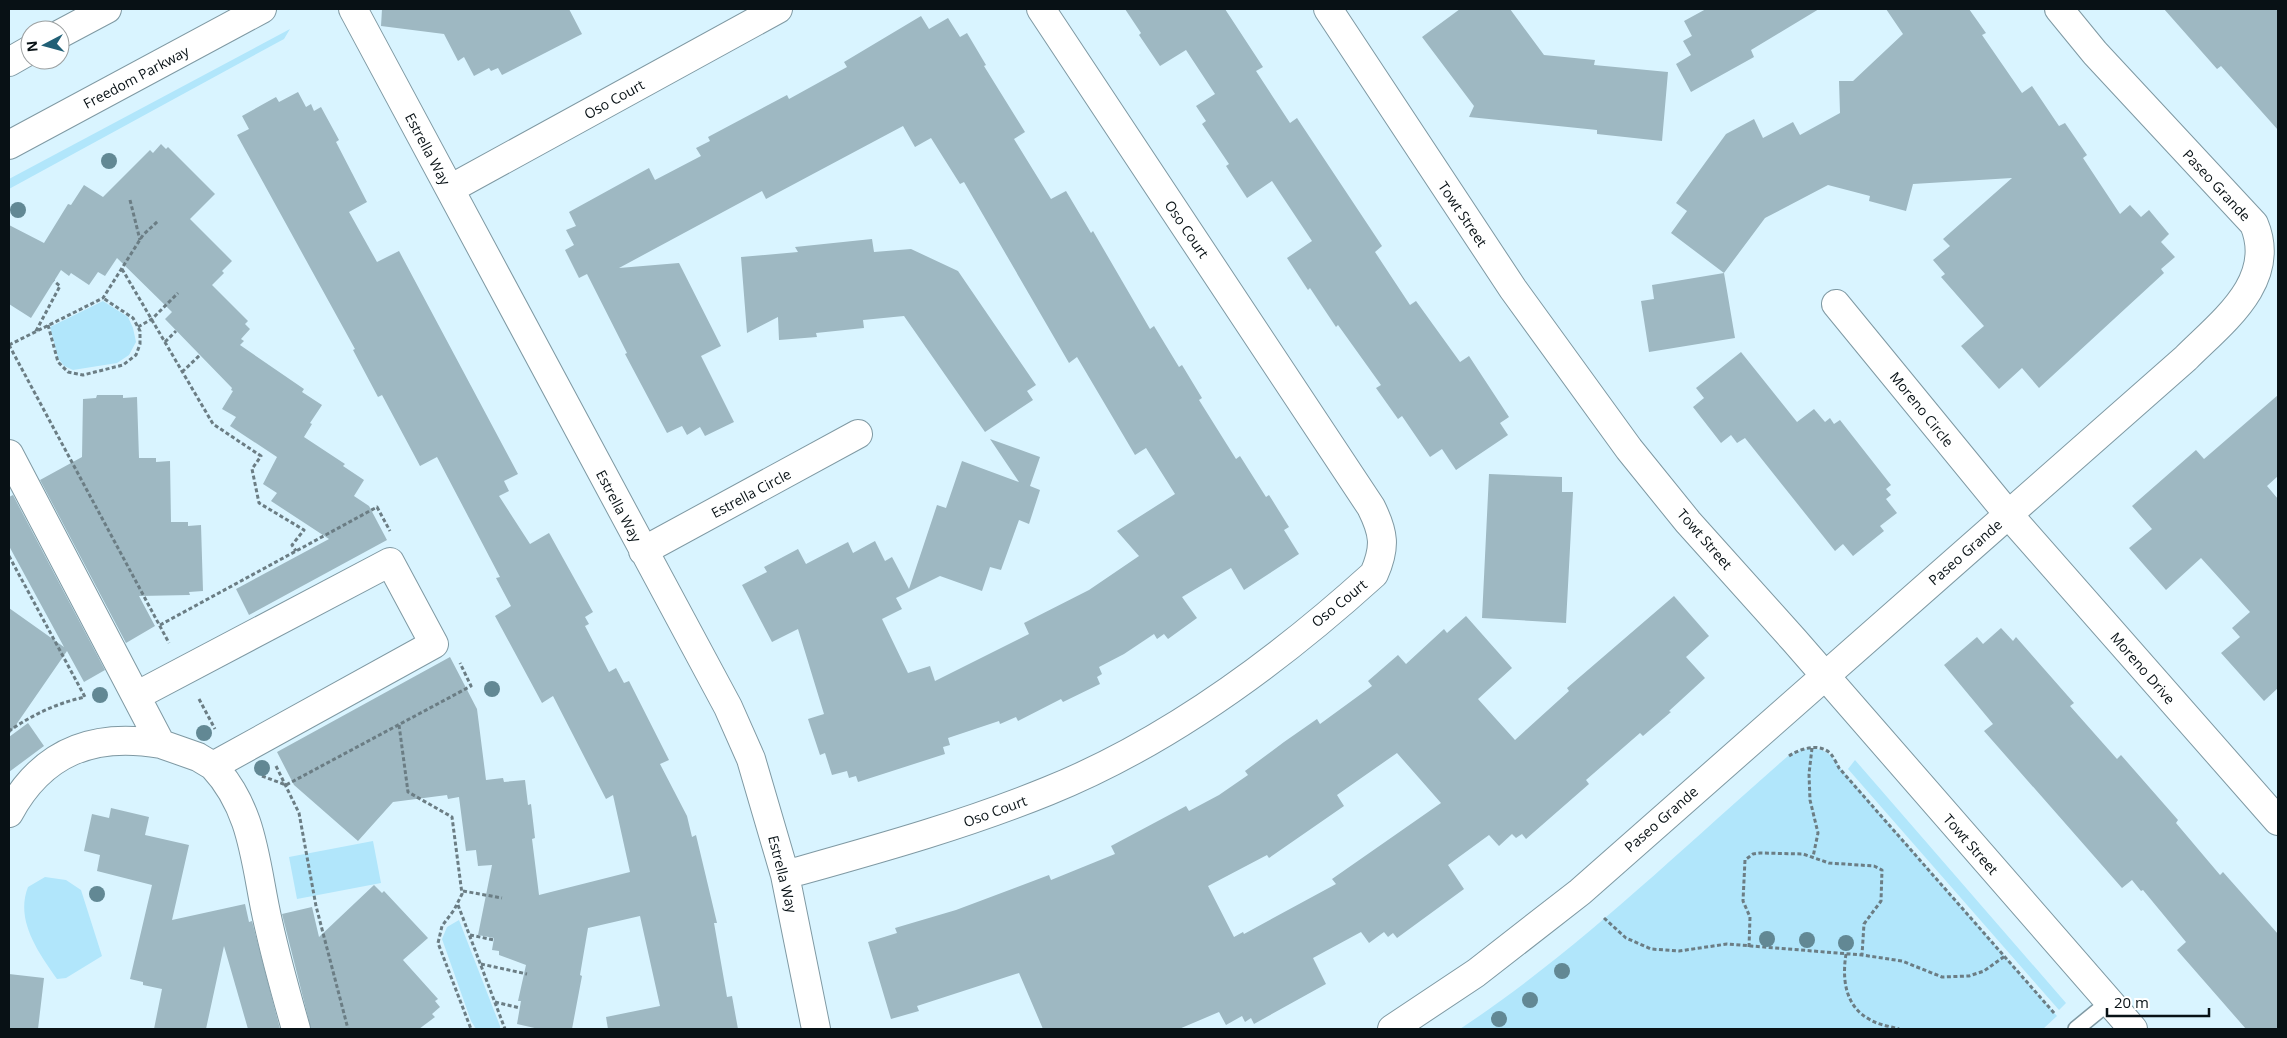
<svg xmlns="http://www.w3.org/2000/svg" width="2287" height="1038" viewBox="0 0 2287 1038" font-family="'Open Sans',sans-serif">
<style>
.green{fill:#b1e6fb}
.building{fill:#9eb8c2;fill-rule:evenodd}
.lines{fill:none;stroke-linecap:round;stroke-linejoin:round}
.lane-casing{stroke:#7f99a3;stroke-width:18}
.street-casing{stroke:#7f99a3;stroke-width:30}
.secondary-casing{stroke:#7f99a3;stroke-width:30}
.path{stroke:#6b7d84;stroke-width:3;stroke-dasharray:4 2.5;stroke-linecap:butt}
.lane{stroke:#fff;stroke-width:15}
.street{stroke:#fff;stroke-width:28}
.secondary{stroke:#fff;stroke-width:28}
.tree{fill:#628894}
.labels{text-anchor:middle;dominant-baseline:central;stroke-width:4;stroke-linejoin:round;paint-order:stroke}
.street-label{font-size:14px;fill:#081115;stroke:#fff}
</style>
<rect width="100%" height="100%" fill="#d9f4ff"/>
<path class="green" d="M 290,29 L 284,39 L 9,189 L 9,179 Z
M 103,301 L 128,317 L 133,328 L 136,342 L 129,355 L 117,363 L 73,370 L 64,366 L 58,358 L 50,327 Z
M 1809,748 C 1826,749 1831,754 1840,768 L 2057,1016 L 2043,1029 L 1460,1029 C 1579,950 1681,849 1788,756 L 1795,752 Z
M 1855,760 L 2066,1003 L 2059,1010 L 1848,769 Z
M 373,841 L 381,883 L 297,899 L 289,857 Z
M 45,877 L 66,880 L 81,890 L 102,956 L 66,978 L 57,979 C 38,952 15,920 28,887 Z
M 459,920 L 500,1026 L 500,1029 L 476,1029 L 471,1021 L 442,939 L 447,927 Z"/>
<path class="building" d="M 382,9 L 569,9 L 582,34 L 502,75 L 498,68 L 491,71 L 489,68 L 474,76 L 464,57 L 458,61 L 444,34 L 381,26 Z
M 1125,9 L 1225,9 L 1263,67 L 1256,71 L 1290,123 L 1297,118 L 1382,246 L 1375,252 L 1410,305 L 1416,301 L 1460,362 L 1469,356 L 1509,417 L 1500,423 L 1508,435 L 1456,470 L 1442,449 L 1430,457 L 1402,416 L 1398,419 L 1376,388 L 1381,385 L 1338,325 L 1336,327 L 1310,288 L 1308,290 L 1287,258 L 1312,241 L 1272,181 L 1247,198 L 1226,166 L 1229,164 L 1202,124 L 1206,121 L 1196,106 L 1215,94 L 1186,50 L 1160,66 L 1139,35 L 1141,33 Z
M 1460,9 L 1510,9 L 1544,55 L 1595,60 L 1594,65 L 1668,72 L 1662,141 L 1597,134 L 1597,130 L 1469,117 L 1474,106 L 1422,37 Z
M 1706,9 L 1819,9 L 1751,50 L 1754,57 L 1691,92 L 1676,64 L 1691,55 L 1683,41 L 1692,36 L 1684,21 Z
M 1886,9 L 1969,9 L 1986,33 L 1982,35 L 2022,93 L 2032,86 L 2059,126 L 2065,123 L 2087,155 L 2083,158 L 2120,214 L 2130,205 L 2141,217 L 2149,210 L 2169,234 L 2161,242 L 2175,257 L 2161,269 L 2164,273 L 2039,388 L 2022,368 L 1999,389 L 1961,346 L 1984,326 L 1941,277 L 1945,274 L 1933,260 L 1950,246 L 1943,239 L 2012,178 L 1913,184 L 1906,211 L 1869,201 L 1870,196 L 1828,185 L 1765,218 L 1724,273 L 1671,233 L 1687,211 L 1676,203 L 1726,134 L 1754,119 L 1763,138 L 1793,122 L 1800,135 L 1840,113 L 1839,81 L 1853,81 L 1903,34 Z
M 2164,9 L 2278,9 L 2278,130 L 2221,66 L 2217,69 Z
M 921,16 L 929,29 L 948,18 L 960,37 L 967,33 L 986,65 L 984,66 L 1025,132 L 1014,139 L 1051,199 L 1066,191 L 1091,233 L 1093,231 L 1150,329 L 1154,326 L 1179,367 L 1182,365 L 1202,398 L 1199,400 L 1236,459 L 1240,456 L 1266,497 L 1269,495 L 1289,527 L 1284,530 L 1299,554 L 1244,590 L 1231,568 L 1182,597 L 1197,618 L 1168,639 L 1164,634 L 1157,639 L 1154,634 L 1124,654 L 1099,667 L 1102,674 L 1097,677 L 1100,684 L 1063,702 L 1061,699 L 1018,721 L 1016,717 L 1000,724 L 999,721 L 948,738 L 950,745 L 943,747 L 945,754 L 858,782 L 856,776 L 849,778 L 847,771 L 832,775 L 825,753 L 820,755 L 808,719 L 824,714 L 798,629 L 772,642 L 742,585 L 767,572 L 764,567 L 798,549 L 806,564 L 848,542 L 853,553 L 875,541 L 885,561 L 892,557 L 909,589 L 937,505 L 946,508 L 962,461 L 1019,482 L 990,439 L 1040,457 L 1030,486 L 1040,490 L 1029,524 L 1019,520 L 1001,570 L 990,567 L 982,591 L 940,576 L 896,598 L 902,609 L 882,619 L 908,673 L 930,666 L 935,681 L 1029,634 L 1024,623 L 1089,590 L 1139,556 L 1117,531 L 1175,494 L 1146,448 L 1135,455 L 1077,357 L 1069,363 L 964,182 L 960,184 L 931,138 L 915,147 L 903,126 L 766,199 L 762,191 L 619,268 L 679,263 L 721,346 L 701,356 L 734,422 L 705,436 L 700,427 L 687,435 L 682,426 L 667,433 L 625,354 L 627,353 L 587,274 L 579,278 L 565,250 L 574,245 L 566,230 L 576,226 L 569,212 L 649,168 L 655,180 L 701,156 L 696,148 L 710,141 L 708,137 L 787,95 L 789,99 L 847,67 L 844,62 Z
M 298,92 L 306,107 L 311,104 L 314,111 L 321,107 L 339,140 L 336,142 L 367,202 L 349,212 L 377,262 L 399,251 L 518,474 L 504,481 L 509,491 L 499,496 L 530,544 L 549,533 L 593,612 L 585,617 L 589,624 L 585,626 L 609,672 L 616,668 L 624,683 L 629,681 L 669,760 L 660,764 L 687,816 L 692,837 L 696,835 L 717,923 L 714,923 L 727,997 L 732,996 L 738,1029 L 608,1029 L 606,1017 L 660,1006 L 640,916 L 588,928 L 580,975 L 582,976 L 572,1029 L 539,1029 L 517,1024 L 521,1001 L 518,1001 L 526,965 L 499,955 L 499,951 L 492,950 L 494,938 L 478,935 L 492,865 L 478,866 L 476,850 L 466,851 L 459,797 L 448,799 L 447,795 L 393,802 L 358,841 L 294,785 L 277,752 L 450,657 L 477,709 L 486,780 L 503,778 L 504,782 L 525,780 L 528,805 L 531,804 L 535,838 L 532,839 L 539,895 L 630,872 L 613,795 L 606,799 L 553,696 L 542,703 L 495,616 L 511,606 L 496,578 L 500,577 L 437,457 L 420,466 L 382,395 L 378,397 L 353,350 L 355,349 L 237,135 L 249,129 L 242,116 L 276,97 L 279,102 Z
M 161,144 L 166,149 L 168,147 L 215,194 L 190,219 L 232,261 L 222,271 L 224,273 L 212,285 L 248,321 L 245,324 L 250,329 L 241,339 L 244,341 L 240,345 L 304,389 L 302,392 L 322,405 L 310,423 L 312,424 L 304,437 L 345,464 L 343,466 L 364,480 L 354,496 L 369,506 L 387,540 L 249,615 L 236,589 L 329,539 L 271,501 L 277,493 L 263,484 L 277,457 L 230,426 L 236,417 L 222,409 L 233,391 L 231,390 L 232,388 L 165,319 L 172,312 L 117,258 L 105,276 L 98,272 L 89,285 L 71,273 L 69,276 L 61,270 L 31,318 L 9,304 L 9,225 L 44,243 L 68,204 L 71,205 L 84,185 L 103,197 L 150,150 L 153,153 Z
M 872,239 L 874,252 L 911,249 L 958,271 L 1036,385 L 1027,391 L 1033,400 L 985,432 L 904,316 L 863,320 L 864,328 L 816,333 L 817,337 L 779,340 L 778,317 L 747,333 L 741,257 L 798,252 L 795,247 Z
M 1724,273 L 1735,338 L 1649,352 L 1641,301 L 1654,299 L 1652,285 Z
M 1741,352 L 1797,422 L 1814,409 L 1825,422 L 1830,418 L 1834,424 L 1840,420 L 1891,485 L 1886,489 L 1891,495 L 1886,499 L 1897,513 L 1880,526 L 1884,531 L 1853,556 L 1843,544 L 1835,551 L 1745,438 L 1737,443 L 1731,435 L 1721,443 L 1693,407 L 1704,398 L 1696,388 Z
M 97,395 L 123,395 L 123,398 L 137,397 L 139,458 L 156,458 L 156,462 L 170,461 L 171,522 L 188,522 L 188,526 L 201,525 L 203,591 L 189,592 L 190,595 L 139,596 L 155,626 L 126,643 L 40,480 L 82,457 L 83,399 L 96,398 Z
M 2278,395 L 2278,476 L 2267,486 L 2278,499 L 2278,688 L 2264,701 L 2221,653 L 2240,637 L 2232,628 L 2250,612 L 2201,558 L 2166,590 L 2129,548 L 2152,529 L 2132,506 L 2196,450 L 2204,459 Z
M 1489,474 L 1562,477 L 1562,492 L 1573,492 L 1566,623 L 1482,618 Z
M 13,495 L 105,670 L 84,682 L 67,651 L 9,735 L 9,608 L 64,647 L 9,546 L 9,497 Z
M 1674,596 L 1709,636 L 1686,657 L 1705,678 L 1669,711 L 1671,712 L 1643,736 L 1640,733 L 1586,780 L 1589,784 L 1526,839 L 1522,834 L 1516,838 L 1512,834 L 1499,846 L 1489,835 L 1448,865 L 1464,889 L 1397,938 L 1393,933 L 1388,937 L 1384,932 L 1369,943 L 1361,932 L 1313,958 L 1326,984 L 1254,1024 L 1251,1018 L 1245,1022 L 1242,1016 L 1226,1025 L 1219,1012 L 1179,1029 L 1043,1029 L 1019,973 L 917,1006 L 919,1011 L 891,1019 L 868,942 L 897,933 L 895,928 L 956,910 L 1049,875 L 1051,880 L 1115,854 L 1111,846 L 1186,806 L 1189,811 L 1219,795 L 1248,775 L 1245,771 L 1284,742 L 1317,719 L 1320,724 L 1372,686 L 1368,681 L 1398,655 L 1406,664 L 1444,629 L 1447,633 L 1466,616 L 1512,668 L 1478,699 L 1515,740 L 1569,691 L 1567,688 ZM 1397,753 L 1441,803 L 1332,879 L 1336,884 L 1244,934 L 1243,932 L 1234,937 L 1208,886 L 1267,855 L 1269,858 L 1344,806 L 1337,795 Z
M 2001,628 L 2013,641 L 2016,637 L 2074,703 L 2070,706 L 2117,759 L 2121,755 L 2178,820 L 2176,823 L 2220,875 L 2223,872 L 2278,934 L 2278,1029 L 2246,1029 L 2177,950 L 2186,942 L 2143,890 L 2141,891 L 2132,880 L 2122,888 L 1984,731 L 1993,724 L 1944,665 L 1977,637 L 1983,644 Z
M 28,723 L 44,746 L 9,772 L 9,737 Z
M 111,808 L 149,817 L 145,835 L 189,845 L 172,920 L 245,904 L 249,922 L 252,921 L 280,1029 L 248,1029 L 224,946 L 206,1029 L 154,1029 L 162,989 L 143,985 L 143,982 L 130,979 L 152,885 L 97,871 L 100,855 L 84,851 L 92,814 L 109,818 Z
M 374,885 L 382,893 L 384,891 L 428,938 L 403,960 L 438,999 L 435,1001 L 440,1007 L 432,1014 L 435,1017 L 419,1029 L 311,1029 L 282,914 L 312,907 L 319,937 Z
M 9,974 L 44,978 L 38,1029 L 9,1029 Z"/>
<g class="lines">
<defs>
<path id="lane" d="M 2076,1029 L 2109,1002"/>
<path id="street" d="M 353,9 L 728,707 L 751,759 L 785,875 L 816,1029
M 450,189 L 778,9
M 1836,304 L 2008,514 L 2278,821
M 9,454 L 161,744 L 198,757 L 213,766 L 434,644 L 390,562 L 136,696
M 643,551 L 858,434
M 213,766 C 255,811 255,866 268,922 C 276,958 286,994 296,1029
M 9,813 C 42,752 93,732 161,744
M 785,875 C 874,850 962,826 1048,791 C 1167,743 1279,660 1374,574 C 1386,547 1384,533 1371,507 L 1041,9
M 1392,1029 L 1476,973 L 1580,892 L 2186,358 C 2222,322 2278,281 2254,224 L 2095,53 L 2059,9"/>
<path id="secondary" d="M 1328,9 L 1513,289 L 1629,449 L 1688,522 L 1794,640 L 2133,1029
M 60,34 L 107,9
M 9,62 L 30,50
M 9,145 L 262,9"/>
</defs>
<use href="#lane" class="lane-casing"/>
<use href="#street" class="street-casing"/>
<use href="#secondary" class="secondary-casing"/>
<path class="path" d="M 130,200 L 140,240
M 122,269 L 213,424 L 261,456 L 252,469 L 259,503 L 304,530 L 292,545 L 296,551
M 48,325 L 58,362 L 68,372 L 83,375 L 123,365 L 136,355 L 140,344 L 140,331 L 133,318 L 103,298
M 138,327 L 152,319 L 178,293
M 36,331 L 60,286 L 54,281
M 165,342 L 176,331
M 9,345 L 169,643
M 9,345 L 103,298 L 143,235 L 158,221
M 182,372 L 200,355
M 9,556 L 85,697 C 57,703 32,715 9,731
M 160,625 L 377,507 L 390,531
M 199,699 L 215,729
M 399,725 L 408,792 L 452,817 L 462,894 L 454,910 L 442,926 L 438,943 L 471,1029
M 1812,748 L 1809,774 L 1810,800 L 1818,833 L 1813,857
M 1789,756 C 1799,749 1820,742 1831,754 C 1834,758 1837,764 1839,768 L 2055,1014
M 276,766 L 299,813 L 316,906 L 348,1029
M 262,776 L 286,785 L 471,686 L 460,663
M 463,891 L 502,898
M 458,905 L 505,1029
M 1604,918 L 1626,938 L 1651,949 L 1679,951 L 1727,944 L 1862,955 L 1902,961 L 1942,977 L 1969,976 L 1984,971 L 2005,956
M 470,935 L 494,940
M 1749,947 L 1750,917 L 1743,901 L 1745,860 L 1753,854 L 1760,853 L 1803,854 L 1829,863 L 1874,866 L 1882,870 L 1881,901 L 1864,924 L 1862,955
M 1846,954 C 1842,979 1845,1006 1869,1019 C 1878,1025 1889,1026 1899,1029
M 481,964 L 527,974
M 495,1002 L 520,1008"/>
<use href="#lane" class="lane"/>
<use href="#street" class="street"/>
<use href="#secondary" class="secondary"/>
</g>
<g class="tree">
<circle cx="109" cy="161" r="8"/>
<circle cx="18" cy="210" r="8"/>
<circle cx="492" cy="689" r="8"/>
<circle cx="100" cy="695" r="8"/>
<circle cx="204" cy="733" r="8"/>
<circle cx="262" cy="768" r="8"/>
<circle cx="97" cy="894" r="8"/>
<circle cx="1767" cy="939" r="8"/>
<circle cx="1807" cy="940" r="8"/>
<circle cx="1846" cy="943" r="8"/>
<circle cx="1562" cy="971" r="8"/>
<circle cx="1530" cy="1000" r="8"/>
<circle cx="1499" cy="1019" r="8"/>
</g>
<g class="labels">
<g class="street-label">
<text transform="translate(136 77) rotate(-28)">Freedom Parkway</text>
<text transform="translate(614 99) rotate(-29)">Oso Court</text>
<text transform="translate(428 149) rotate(62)">Estrella Way</text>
<text transform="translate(2217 185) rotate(47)">Paseo Grande</text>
<text transform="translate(1463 214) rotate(56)">Towt Street</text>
<text transform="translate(1187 229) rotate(56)">Oso Court</text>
<text transform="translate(1922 409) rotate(51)">Moreno Circle</text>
<text transform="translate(751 493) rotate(-28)">Estrella Circle</text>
<text transform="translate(619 506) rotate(62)">Estrella Way</text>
<text transform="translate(1705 539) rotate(49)">Towt Street</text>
<text transform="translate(1965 552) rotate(-41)">Paseo Grande</text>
<text transform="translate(1339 603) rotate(-39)">Oso Court</text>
<text transform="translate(2143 668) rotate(49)">Moreno Drive</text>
<text transform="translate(995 811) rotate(-20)">Oso Court</text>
<text transform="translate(1661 819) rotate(-41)">Paseo Grande</text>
<text transform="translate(1971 844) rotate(49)">Towt Street</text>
<text transform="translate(783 874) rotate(76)">Estrella Way</text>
</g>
</g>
<rect width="2287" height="1038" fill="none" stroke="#081115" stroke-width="20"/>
<g transform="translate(45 45) rotate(264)"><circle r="24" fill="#ffffff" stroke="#9ca0a1"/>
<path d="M0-4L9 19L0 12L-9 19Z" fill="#216076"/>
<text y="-8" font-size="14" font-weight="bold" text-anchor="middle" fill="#081115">N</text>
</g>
<path d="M2107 1008v8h102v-8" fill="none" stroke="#081115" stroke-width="2.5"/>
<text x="2114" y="1008" font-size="15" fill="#081115" stroke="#ffffff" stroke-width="4" paint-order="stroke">20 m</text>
</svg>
